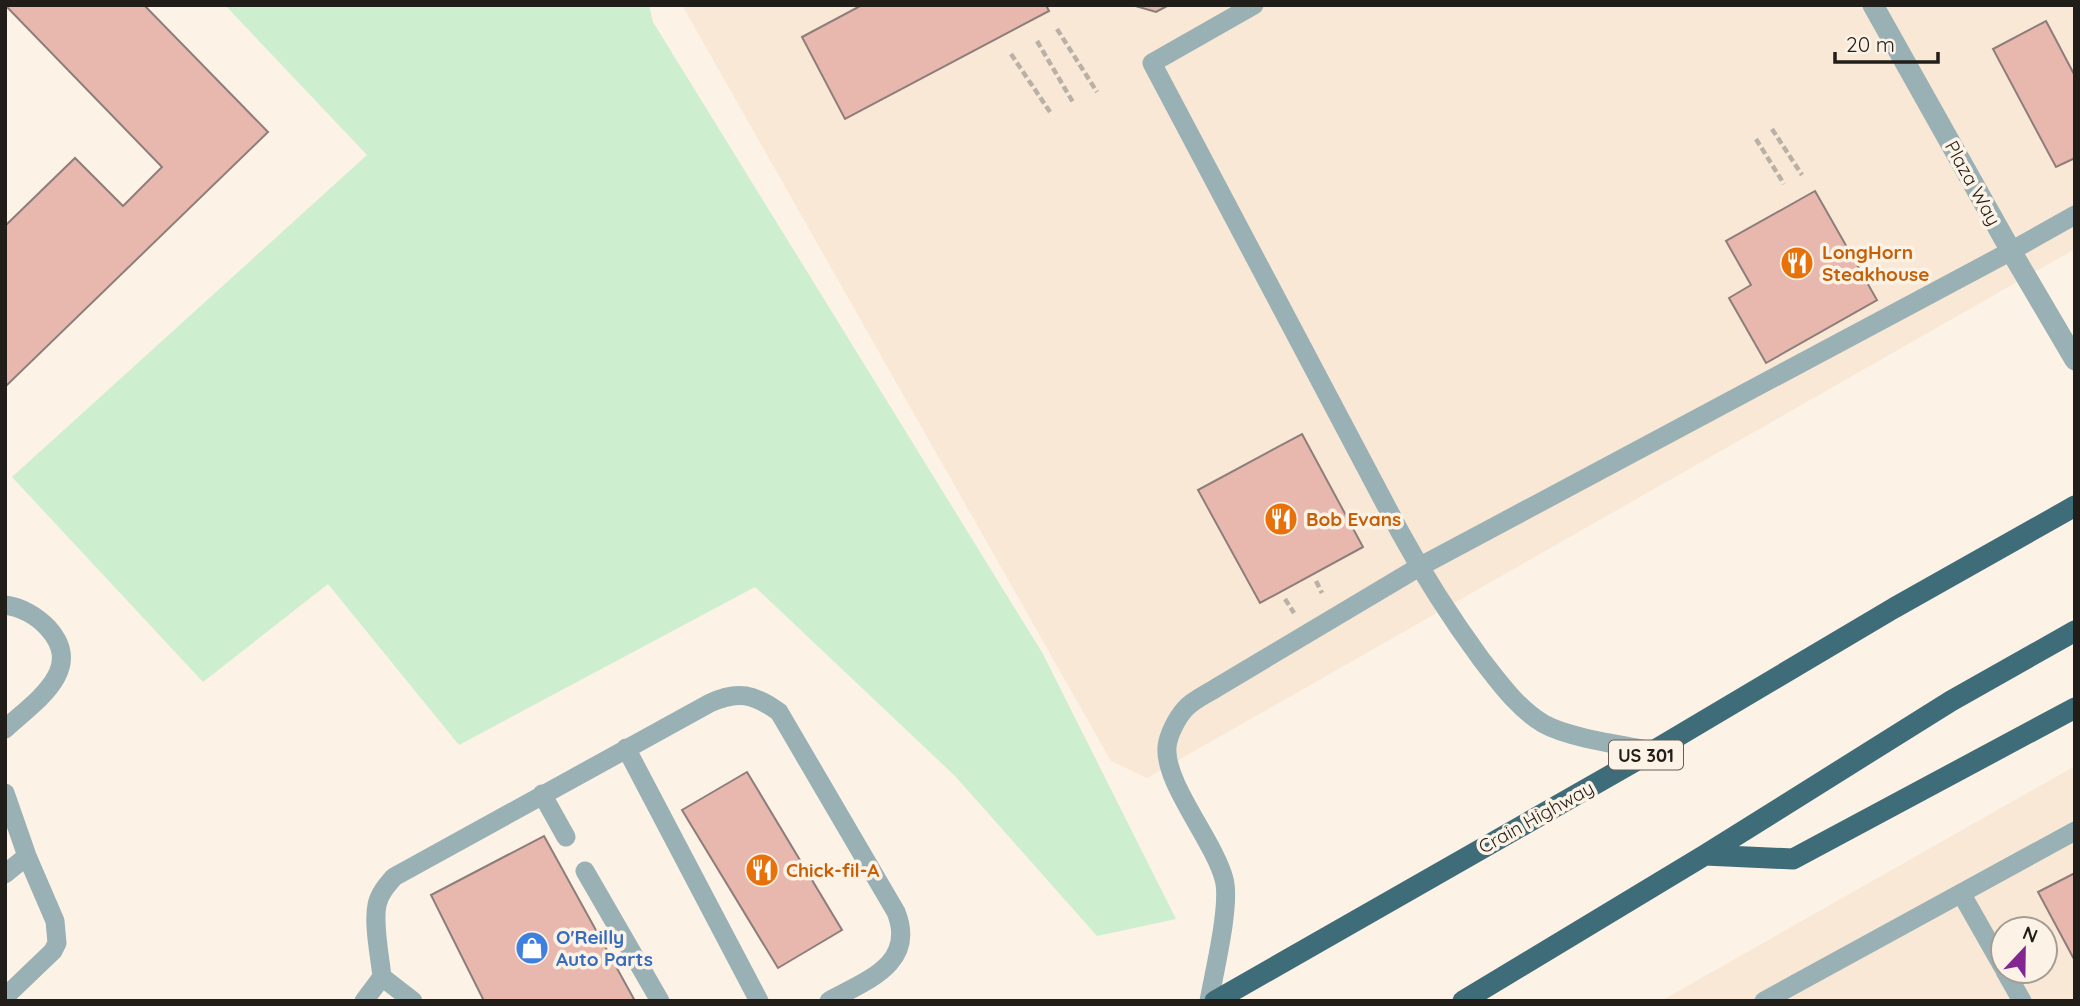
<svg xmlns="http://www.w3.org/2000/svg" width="2080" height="1006" viewBox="0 0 2080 1006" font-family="Quicksand,sans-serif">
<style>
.built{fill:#f8e8d5;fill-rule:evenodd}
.green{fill:#ceeed0}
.building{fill:#e8b8af;stroke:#8e7e7b;stroke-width:2}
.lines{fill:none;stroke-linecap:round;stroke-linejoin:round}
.path{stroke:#b9b1a7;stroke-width:4.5;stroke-dasharray:7 3.5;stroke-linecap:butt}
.service{stroke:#99b0b5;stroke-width:19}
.tertiary{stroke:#99b0b5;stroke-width:21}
.trunk{stroke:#3e6c78;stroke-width:21}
.labels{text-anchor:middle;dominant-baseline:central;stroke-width:7;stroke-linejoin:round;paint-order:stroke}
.shield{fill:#fdf2e6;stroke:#635e56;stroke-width:2}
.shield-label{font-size:18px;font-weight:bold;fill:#211e19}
.street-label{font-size:19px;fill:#211e19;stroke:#fdf2e6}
.food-label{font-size:19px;font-weight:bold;fill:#c56008;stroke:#fdf2e6;text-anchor:start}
.shop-label{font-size:19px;font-weight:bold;fill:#366cbe;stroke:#fdf2e6;text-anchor:start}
</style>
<rect width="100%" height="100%" fill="#fdf2e6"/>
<path class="built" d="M 682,5 L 2075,5 L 2075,249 L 1147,778 L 1111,761 Z
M 2075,766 L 2075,1001 L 1661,1001 ZM 2003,929 L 2045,929 L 2045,971 L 2003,971 Z"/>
<path class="green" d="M 225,5 L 649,5 L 653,22 L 1043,654 L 1176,919 L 1097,936 L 955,776 L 755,587 L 459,745 L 328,584 L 203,682 L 12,477 L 367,155 Z"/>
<path class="building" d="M 5,5 L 144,5 L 268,132 L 5,387 L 5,226 L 75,158 L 123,206 L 162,167 Z
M 862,5 L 1046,5 L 1049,11 L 845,119 L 802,37 Z
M 1132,5 L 1169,5 L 1156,12 Z
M 2046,21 L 2075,76 L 2075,158 L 2056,167 L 1993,49 Z
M 1815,191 L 1877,300 L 1766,363 L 1729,298 L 1751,285 L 1726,241 Z
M 1302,434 L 1363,547 L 1260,603 L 1198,490 Z
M 747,772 L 842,930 L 778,968 L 682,810 Z
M 544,836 L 635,1001 L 484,1001 L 431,895 Z
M 2075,873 L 2075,961 L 2038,892 Z"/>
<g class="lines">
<path class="path" d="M 1057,29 L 1097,92
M 1037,41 L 1074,104
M 1011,54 L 1052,115
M 1772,129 L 1802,175
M 1756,139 L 1784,184
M 1316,581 L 1322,593
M 1285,599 L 1294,613"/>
<path class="service" d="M 1254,5 L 1152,63 L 1400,532 C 1424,576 1451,618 1481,659 C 1499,682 1518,709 1544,724 C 1569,738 1623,745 1653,751
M 5,605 C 21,607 37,616 48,628 C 86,670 34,702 5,729
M 626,748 L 759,1001
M 5,793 L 27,856 L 55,921 L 57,943 L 53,951 L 5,997
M 542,794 L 566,837
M 585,871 L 660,1001
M 5,874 L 27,856
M 1961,893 L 2003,967
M 2005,971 L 2022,1001
M 382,977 L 413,1001
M 364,1001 L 382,977 C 380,957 373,924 377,905 C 379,894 387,885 394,877 L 710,703 C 738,690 754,694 779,712 L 896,912 C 917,964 865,981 829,1001
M 1209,1001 C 1214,973 1231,904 1224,879 C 1214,841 1164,783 1167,747 C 1168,735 1177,718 1185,709 C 1193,700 1207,694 1216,688 L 1419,567 L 2011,251 L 2075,215
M 1764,1001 L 2075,831"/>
<path class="tertiary" d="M 1873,5 L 2011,251 L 2075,360"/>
<path class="trunk" d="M 1705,855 L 1793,859 L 2075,708
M 1215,1001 L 1653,751 L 1894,608 L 2075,506
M 1463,1001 L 1705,855 L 1951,701 L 2075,631"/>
</g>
<defs>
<symbol id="restaurant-disc" viewBox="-11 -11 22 22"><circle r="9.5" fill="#e8710a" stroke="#fdf2e6"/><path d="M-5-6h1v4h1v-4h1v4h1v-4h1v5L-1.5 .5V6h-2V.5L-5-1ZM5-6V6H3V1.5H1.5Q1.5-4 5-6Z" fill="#fff"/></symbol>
<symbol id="shop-disc" viewBox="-11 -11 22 22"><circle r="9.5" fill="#3f7fe0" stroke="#fdf2e6"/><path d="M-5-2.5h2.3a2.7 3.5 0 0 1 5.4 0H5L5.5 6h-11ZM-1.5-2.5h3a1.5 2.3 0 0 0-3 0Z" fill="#fff"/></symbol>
</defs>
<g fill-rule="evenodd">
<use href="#restaurant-disc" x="1778" y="244" width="38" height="38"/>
<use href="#restaurant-disc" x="1262" y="500" width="38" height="38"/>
<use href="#restaurant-disc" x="743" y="851" width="38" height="38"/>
<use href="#shop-disc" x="513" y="929" width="38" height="38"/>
</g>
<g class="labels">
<rect class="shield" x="1609" y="740.5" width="74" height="29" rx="5"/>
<g class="shield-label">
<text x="1646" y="755">US 301</text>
</g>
<g class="street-label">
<text transform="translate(1973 183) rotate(61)">Plaza Way</text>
<text transform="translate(1536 817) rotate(-29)">Crain Highway</text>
</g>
<g class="food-label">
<text x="1822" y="252">LongHorn<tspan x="1822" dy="22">Steakhouse</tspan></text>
<text x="1306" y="519">Bob Evans</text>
<text x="786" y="870">Chick-fil-A</text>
</g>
<g class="shop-label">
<text x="556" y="937">O'Reilly<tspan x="556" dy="22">Auto Parts</tspan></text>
</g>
</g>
<rect width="2080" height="1006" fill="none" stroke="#211e19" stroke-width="14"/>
<g transform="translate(2024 950) rotate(22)"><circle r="33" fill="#fdf2e6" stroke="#a59d94" stroke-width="2"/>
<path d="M0-5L12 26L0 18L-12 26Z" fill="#832692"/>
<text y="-10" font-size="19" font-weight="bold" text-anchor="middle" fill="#211e19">N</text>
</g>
<path d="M1835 52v10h103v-10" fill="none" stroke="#211e19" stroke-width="3.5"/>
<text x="1846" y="52" font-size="21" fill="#211e19" stroke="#fdf2e6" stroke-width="5" paint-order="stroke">20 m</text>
</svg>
